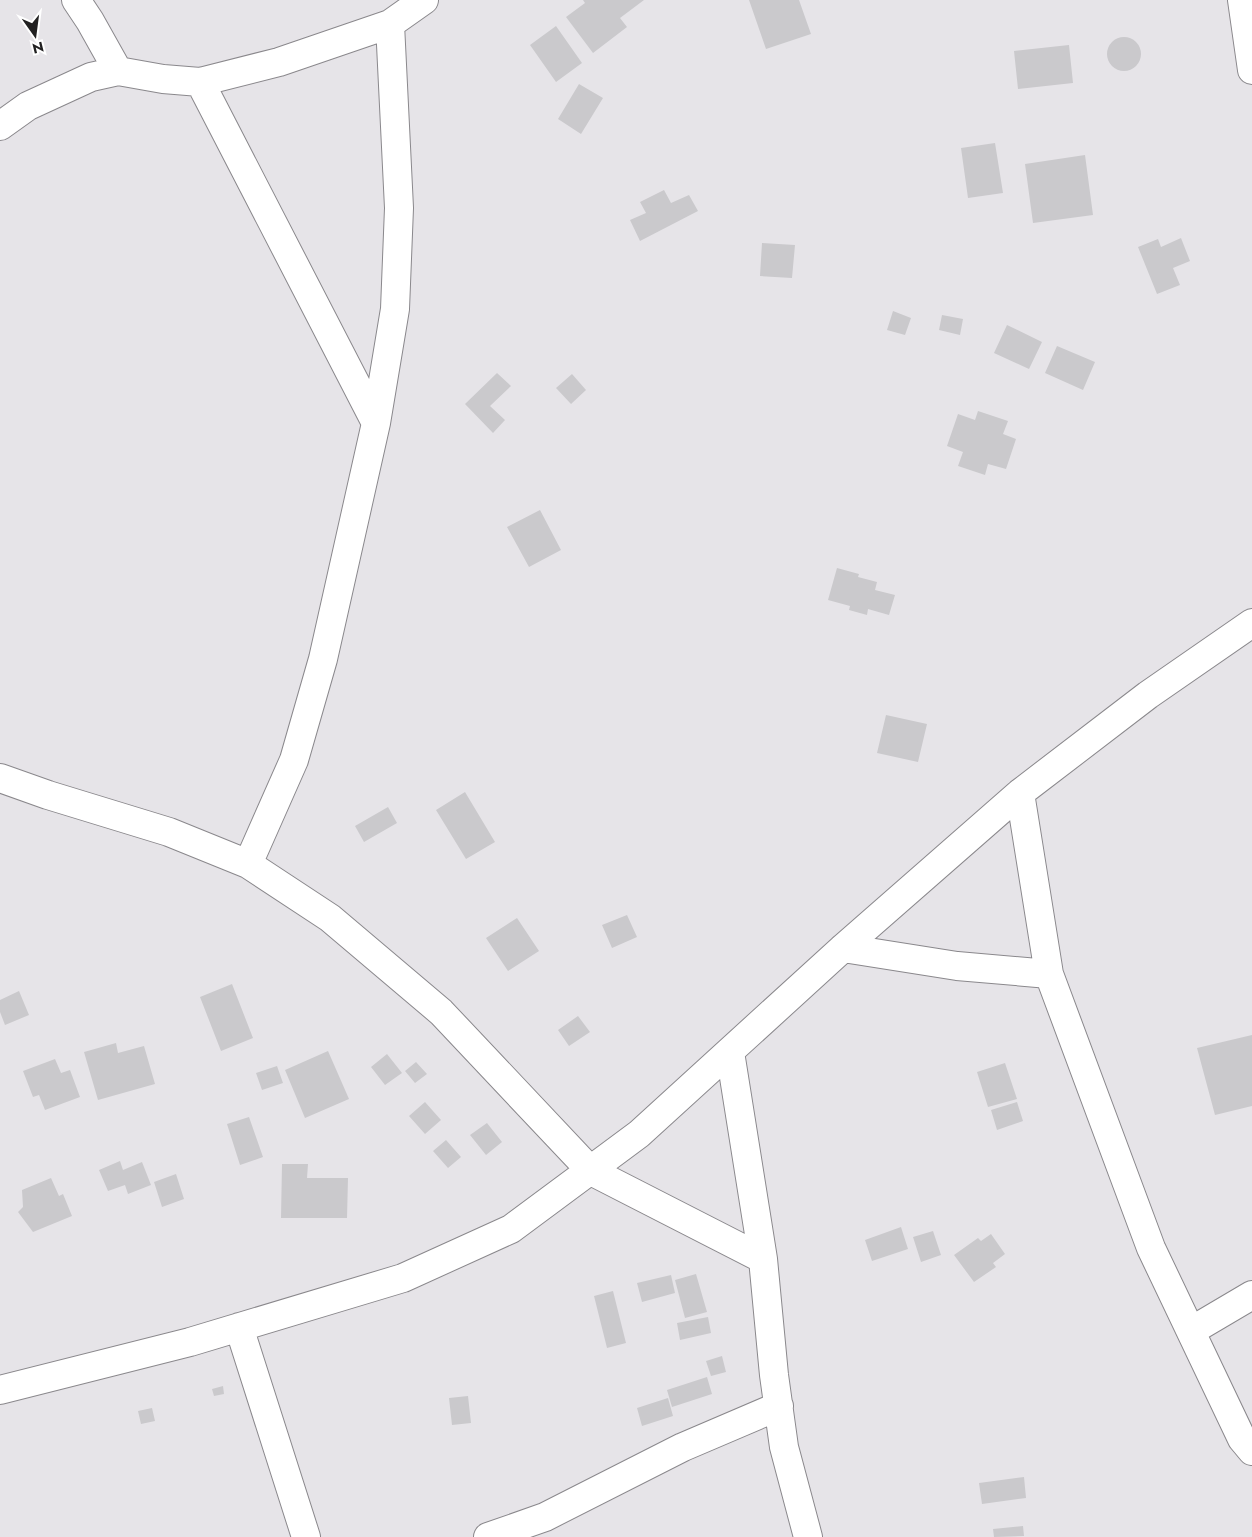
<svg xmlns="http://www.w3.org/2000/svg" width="1252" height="1537" viewBox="0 0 1252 1537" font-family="Jost,sans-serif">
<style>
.building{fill:#cac9cc}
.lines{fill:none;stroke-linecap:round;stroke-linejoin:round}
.minor-casing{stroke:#8a888c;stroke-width:30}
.minor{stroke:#fff;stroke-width:28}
</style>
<rect width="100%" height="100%" fill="#e6e4e8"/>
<path class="building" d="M 583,0 L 644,0 L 620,18 L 627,27 L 593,53 L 566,17 L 585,3 Z
M 749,0 L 799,0 L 811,34 L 766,49 Z
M 556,26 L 582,63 L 556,82 L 530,45 Z
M1107 54a17 17 0 1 1 34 0a17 17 0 1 1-34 0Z
M 1069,45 L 1073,83 L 1018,89 L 1014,51 Z
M 579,84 L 603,98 L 581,134 L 558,119 Z
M 995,143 L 1003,193 L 968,198 L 961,148 Z
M 1085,155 L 1093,215 L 1033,223 L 1025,164 Z
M 664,190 L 671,203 L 689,195 L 698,211 L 640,241 L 630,220 L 646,213 L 640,202 Z
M 1181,238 L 1190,261 L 1173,268 L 1180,285 L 1157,294 L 1138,247 L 1158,239 L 1161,247 Z
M 762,243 L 795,245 L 792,278 L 760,276 Z
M 893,311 L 911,318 L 905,335 L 887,330 Z
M 942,315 L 963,319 L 960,335 L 939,330 Z
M 1007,325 L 1042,342 L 1029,369 L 994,353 Z
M 1057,346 L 1095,362 L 1083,390 L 1045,373 Z
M 497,373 L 511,386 L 490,406 L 505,420 L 493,433 L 465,404 Z
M 572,374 L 586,390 L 571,404 L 556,388 Z
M 978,411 L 1008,421 L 1003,434 L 1016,439 L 1006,469 L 988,464 L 985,475 L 958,466 L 963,452 L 947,446 L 958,414 L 975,420 Z
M 540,510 L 561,550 L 529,567 L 507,527 Z
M 837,568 L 859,574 L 858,577 L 877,582 L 875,590 L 895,595 L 889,615 L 868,609 L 867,615 L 849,610 L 850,606 L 828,600 Z
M 886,715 L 927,724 L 918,762 L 877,753 Z
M 465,792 L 495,842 L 466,859 L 436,810 Z
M 388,807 L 397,823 L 364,842 L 355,826 Z
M 627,915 L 637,937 L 612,948 L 602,925 Z
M 517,918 L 539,951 L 508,971 L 486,938 Z
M 232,984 L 253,1038 L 221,1051 L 200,997 Z
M 19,991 L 29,1015 L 5,1025 L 0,1012 L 0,1000 Z
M 578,1016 L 590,1032 L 569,1046 L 558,1030 Z
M 1252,1035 L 1252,1106 L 1215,1115 L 1197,1048 Z
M 116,1043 L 118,1053 L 144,1046 L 155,1084 L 98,1100 L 84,1052 Z
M 328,1051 L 349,1099 L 305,1118 L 285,1070 Z
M 387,1054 L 402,1073 L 385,1085 L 371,1067 Z
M 55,1059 L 61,1073 L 70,1070 L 80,1097 L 45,1110 L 39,1095 L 33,1097 L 23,1071 Z
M 416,1062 L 427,1074 L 415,1083 L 405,1071 Z
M 1005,1063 L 1017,1099 L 988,1107 L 977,1072 Z
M 277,1066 L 283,1083 L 262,1090 L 256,1073 Z
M 425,1102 L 441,1120 L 425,1134 L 409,1116 Z
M 1017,1102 L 1023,1121 L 997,1130 L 991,1110 Z
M 249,1117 L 263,1157 L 240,1165 L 227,1124 Z
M 487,1123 L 502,1142 L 486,1155 L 470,1135 Z
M 446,1140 L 461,1157 L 448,1168 L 433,1151 Z
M 120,1161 L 123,1170 L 142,1162 L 151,1185 L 128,1194 L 125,1185 L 108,1191 L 99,1170 Z
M 282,1164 L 308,1164 L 307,1178 L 348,1178 L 347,1218 L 281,1218 Z
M 176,1174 L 184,1199 L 162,1207 L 154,1182 Z
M 51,1178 L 59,1196 L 63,1194 L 72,1216 L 33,1232 L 18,1212 L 23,1207 L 22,1190 Z
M 901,1227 L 908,1249 L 872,1261 L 865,1240 Z
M 933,1231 L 941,1255 L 921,1262 L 913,1237 Z
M 991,1234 L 1005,1254 L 993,1263 L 996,1267 L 974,1282 L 954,1255 L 978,1238 L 981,1241 Z
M 696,1274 L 707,1312 L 685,1318 L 675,1280 Z
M 671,1275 L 675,1293 L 642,1302 L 637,1283 Z
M 613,1291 L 626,1343 L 607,1348 L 594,1296 Z
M 708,1317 L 711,1333 L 680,1340 L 677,1323 Z
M 722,1356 L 726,1372 L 711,1376 L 706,1361 Z
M 707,1377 L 712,1394 L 672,1407 L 667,1390 Z
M 223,1386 L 224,1394 L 214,1396 L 212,1389 Z
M 468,1396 L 471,1423 L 452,1425 L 449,1398 Z
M 668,1398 L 673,1416 L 642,1426 L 637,1408 Z
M 152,1408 L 155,1421 L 141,1424 L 138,1411 Z
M 1024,1477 L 1026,1498 L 982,1504 L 979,1483 Z
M 1023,1526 L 1024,1536 L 994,1537 L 993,1529 Z"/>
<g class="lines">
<defs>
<path id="minor" d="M 76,0 L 90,21 L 118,71
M 1242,0 L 1252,70
M 200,82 L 376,423
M 0,126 L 28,106 L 91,77 L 118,71 L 163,79 L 200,82 L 279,62 L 390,24 L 424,0
M 0,778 L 48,795 L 169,832 L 248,864 L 330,918 L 441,1012 L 591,1171 L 763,1259
M 1020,793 L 1049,974 L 1151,1248 L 1242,1439 L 1252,1451
M 248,864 L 294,760 L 323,659 L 376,423 L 395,309 L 399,208 L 390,24
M 843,948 L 957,966 L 1049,974
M 730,1052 L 763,1259 L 774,1375 L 784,1447 L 808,1537
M 239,1327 L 306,1537
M 1191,1331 L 1252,1295
M 0,1390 L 190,1342 L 403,1278 L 511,1229 L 639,1134 L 843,948 L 1020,793 L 1148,695 L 1252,623
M 488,1537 L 545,1517 L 683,1447 L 779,1406"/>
</defs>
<use href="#minor" class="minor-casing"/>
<use href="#minor" class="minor"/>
</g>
<g transform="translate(35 35) rotate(166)" stroke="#ffffff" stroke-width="4" paint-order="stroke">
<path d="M0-4L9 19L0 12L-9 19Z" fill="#212021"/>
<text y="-8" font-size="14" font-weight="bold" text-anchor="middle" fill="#212021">N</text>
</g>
</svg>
